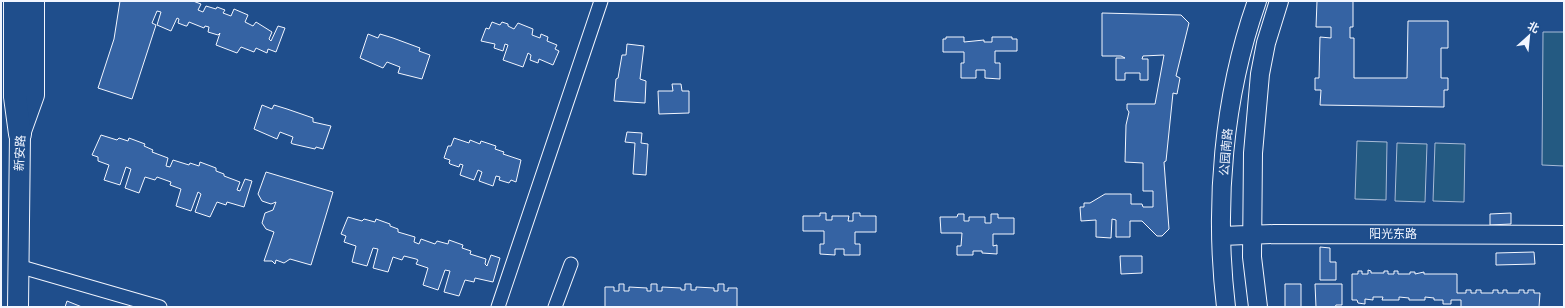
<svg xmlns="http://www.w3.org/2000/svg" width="1565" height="308" viewBox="0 0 1565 308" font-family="Rubik,'Noto Sans SC',sans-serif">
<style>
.green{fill:#245a82;stroke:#a8bbd7}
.building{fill:#3563a3;stroke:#f2f6ff}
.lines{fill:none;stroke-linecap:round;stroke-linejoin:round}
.street-casing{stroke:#f2f6ff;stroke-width:15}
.secondary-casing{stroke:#f2f6ff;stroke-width:20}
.primary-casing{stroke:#f2f6ff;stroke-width:22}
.highway-casing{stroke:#f2f6ff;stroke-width:24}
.street{stroke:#1f4e8c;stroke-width:13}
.secondary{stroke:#1f4e8c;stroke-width:18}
.primary{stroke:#1f4e8c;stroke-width:20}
.highway{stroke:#1f4e8c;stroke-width:22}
.labels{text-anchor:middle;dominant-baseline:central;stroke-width:3;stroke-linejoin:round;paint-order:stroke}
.street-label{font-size:12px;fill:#f2f6ff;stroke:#1f4e8c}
</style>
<rect width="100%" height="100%" fill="#1f4e8c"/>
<path class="green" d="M 1543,32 L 1564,32 L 1564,166 L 1542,165 Z
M 1357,141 L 1387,142 L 1386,200 L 1355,199 Z
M 1397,143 L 1427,144 L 1425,202 L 1395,201 Z
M 1435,143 L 1465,144 L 1464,202 L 1433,201 Z"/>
<path class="building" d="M 120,1 L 193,1 L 201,4 L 198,10 L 203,12 L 206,6 L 216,9 L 217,7 L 225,10 L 223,13 L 231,16 L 234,9 L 248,15 L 245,22 L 253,26 L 256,22 L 272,32 L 269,39 L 271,41 L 278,26 L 285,28 L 276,52 L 268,49 L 267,53 L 256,48 L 254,52 L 241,47 L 237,53 L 216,45 L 220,33 L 218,35 L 208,32 L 209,27 L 205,26 L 204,28 L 189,22 L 187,26 L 186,26 L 178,23 L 179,19 L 177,18 L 171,31 L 157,25 L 161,12 L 157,11 L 152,23 L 156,25 L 132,99 L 98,88 L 114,39 Z
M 1317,1 L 1353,1 L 1353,27 L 1350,27 L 1350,38 L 1354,38 L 1354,78 L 1407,78 L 1408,21 L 1448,21 L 1448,48 L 1441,48 L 1441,78 L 1448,78 L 1448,90 L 1444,90 L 1444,107 L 1320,105 L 1321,90 L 1315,90 L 1315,78 L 1319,78 L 1320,37 L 1331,38 L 1331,27 L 1316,27 Z
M 1102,13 L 1181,15 L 1189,23 L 1176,76 L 1180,78 L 1177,94 L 1173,93 L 1166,161 L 1164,162 L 1169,229 L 1162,236 L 1157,236 L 1142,221 L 1130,221 L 1130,237 L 1116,237 L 1116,220 L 1112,219 L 1111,238 L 1096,237 L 1096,220 L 1081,221 L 1080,207 L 1084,207 L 1084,203 L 1090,203 L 1105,194 L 1131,194 L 1131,204 L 1142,204 L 1143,207 L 1153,207 L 1153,191 L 1143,191 L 1143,163 L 1125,162 L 1126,125 L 1129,112 L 1127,109 L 1127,104 L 1155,104 L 1164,55 L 1143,56 L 1142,59 L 1148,59 L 1148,80 L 1140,80 L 1140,73 L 1125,73 L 1125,80 L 1116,80 L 1116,58 L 1125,58 L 1121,56 L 1102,56 Z
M 492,22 L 500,25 L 502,22 L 508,24 L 508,26 L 514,29 L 518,23 L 533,29 L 532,35 L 540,38 L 541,34 L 548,37 L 547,41 L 557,45 L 555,49 L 559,51 L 553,65 L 539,59 L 538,63 L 530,60 L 531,55 L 528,53 L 523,67 L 503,60 L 508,45 L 505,44 L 503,51 L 494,48 L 495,44 L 481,41 L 486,28 L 489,29 Z
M 368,34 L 378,38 L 380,34 L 393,38 L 420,48 L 419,51 L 430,55 L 422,79 L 398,73 L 400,67 L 387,62 L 383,68 L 360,58 Z
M 946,37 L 964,37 L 964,42 L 984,40 L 984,42 L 992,42 L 992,37 L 1012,37 L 1012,39 L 1017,39 L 1017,51 L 995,51 L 995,63 L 1000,63 L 1000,79 L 985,78 L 985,70 L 976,70 L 976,78 L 961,78 L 961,63 L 964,63 L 964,52 L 943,52 L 943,39 L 946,39 Z
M 627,44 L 644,46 L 640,79 L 646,81 L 645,103 L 614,101 L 616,79 L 618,78 L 622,55 L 626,55 Z
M 672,84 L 681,84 L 682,91 L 689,91 L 689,113 L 659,114 L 658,91 L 673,91 Z
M 262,105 L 272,109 L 274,105 L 287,109 L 313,118 L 313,122 L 331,126 L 323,149 L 316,147 L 315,149 L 293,144 L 291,143 L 293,137 L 280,132 L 277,139 L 254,129 Z
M 627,132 L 642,133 L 641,143 L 648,144 L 646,175 L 633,174 L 635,143 L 625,142 Z
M 101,135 L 117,140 L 119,138 L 128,141 L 129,138 L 145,144 L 144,146 L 153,150 L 152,152 L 168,158 L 166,166 L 170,167 L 173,160 L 189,165 L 190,163 L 199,166 L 200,162 L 216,168 L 216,171 L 224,174 L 224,176 L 240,182 L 237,190 L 240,191 L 245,179 L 252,181 L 244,207 L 227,202 L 226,205 L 217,202 L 210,217 L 195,212 L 201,194 L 198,192 L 191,211 L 176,206 L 181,189 L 170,185 L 171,182 L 157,177 L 155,180 L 145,177 L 139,193 L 125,188 L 131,169 L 126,167 L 120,185 L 104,180 L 109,165 L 98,161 L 98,157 L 92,155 Z
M 454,138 L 469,143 L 470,140 L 480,144 L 481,141 L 496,146 L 495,149 L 504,152 L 503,154 L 521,160 L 516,182 L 511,180 L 509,183 L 499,180 L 500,177 L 496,176 L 493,186 L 479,181 L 482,172 L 478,170 L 474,180 L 460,175 L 463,165 L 460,164 L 459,167 L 450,164 L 449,163 L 450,160 L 444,158 L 448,146 L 451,146 Z
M 266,172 L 333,192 L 311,265 L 290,259 L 284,263 L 276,260 L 275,264 L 272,261 L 264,261 L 274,232 L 266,229 L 262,223 L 265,213 L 273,210 L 276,202 L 271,204 L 262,201 L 258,194 Z
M 820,213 L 826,213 L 826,220 L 832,220 L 832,216 L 849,216 L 848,221 L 853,221 L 853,213 L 860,213 L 860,216 L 876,216 L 876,232 L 855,232 L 855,244 L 860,244 L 860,255 L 844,255 L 844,249 L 835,249 L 835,255 L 820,254 L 820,244 L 824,244 L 824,231 L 803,231 L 803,216 L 820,216 Z
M 1511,213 L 1511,224 L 1490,225 L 1490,214 Z
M 958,214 L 964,214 L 964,221 L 969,221 L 969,217 L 985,217 L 985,223 L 991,223 L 991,214 L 998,214 L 998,218 L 1014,218 L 1014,234 L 993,234 L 993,246 L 997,245 L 997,254 L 982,253 L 982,251 L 973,251 L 973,255 L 957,255 L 957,246 L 961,246 L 962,233 L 941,233 L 940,217 L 957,217 Z
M 348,217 L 362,221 L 364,219 L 375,222 L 376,219 L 390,224 L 390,226 L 398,229 L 398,232 L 415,237 L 414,242 L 419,244 L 421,239 L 435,244 L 437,241 L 448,244 L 449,240 L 463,245 L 462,248 L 471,251 L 470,254 L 486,259 L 485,264 L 487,266 L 491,255 L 500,258 L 493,282 L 475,278 L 474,282 L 465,280 L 459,296 L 444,292 L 450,271 L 445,270 L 438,290 L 423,285 L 428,268 L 416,264 L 418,260 L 416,259 L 404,256 L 402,260 L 393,257 L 388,272 L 373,268 L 378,249 L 373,248 L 367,266 L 352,262 L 356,246 L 344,242 L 346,236 L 341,234 Z
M 1320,247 L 1330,248 L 1330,262 L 1336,262 L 1336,280 L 1320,280 Z
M 1534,252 L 1535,264 L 1496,265 L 1496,253 Z
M 1120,256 L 1142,256 L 1142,273 L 1121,274 Z
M 1368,270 L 1371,271 L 1371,273 L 1384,273 L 1384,271 L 1388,271 L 1388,274 L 1394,274 L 1394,271 L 1398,271 L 1398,274 L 1410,274 L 1410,272 L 1415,272 L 1415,274 L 1424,272 L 1424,274 L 1457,274 L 1457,293 L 1466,293 L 1466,290 L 1471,290 L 1471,293 L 1476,293 L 1476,290 L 1481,290 L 1481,293 L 1493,293 L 1493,290 L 1498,290 L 1498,293 L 1503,293 L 1503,290 L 1507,290 L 1507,293 L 1519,293 L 1519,290 L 1524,290 L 1524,293 L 1528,293 L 1528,290 L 1534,290 L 1534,293 L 1540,293 L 1539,307 L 1461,307 L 1461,300 L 1451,300 L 1451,304 L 1443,304 L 1443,300 L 1434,300 L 1434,298 L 1425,297 L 1425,300 L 1409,300 L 1409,298 L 1399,297 L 1399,300 L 1382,300 L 1383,297 L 1373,297 L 1373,300 L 1365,299 L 1365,304 L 1358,303 L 1357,300 L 1352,300 L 1352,274 L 1358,274 L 1358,271 L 1362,271 L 1362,274 L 1368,274 Z
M 619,284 L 624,284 L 624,291 L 629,291 L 629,287 L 647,288 L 647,291 L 651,291 L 651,284 L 657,284 L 657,291 L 662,291 L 662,287 L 681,288 L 681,290 L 685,290 L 685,284 L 691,284 L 691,290 L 696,290 L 696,287 L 714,288 L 714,291 L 718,291 L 718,284 L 724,284 L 724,291 L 728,291 L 728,288 L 737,288 L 737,307 L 605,307 L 605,287 L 614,287 L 614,291 L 619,291 Z
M 1285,284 L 1301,284 L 1301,307 L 1285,307 Z
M 1315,284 L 1342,284 L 1342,305 L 1336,305 L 1335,307 L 1316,307 Z
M 67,301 L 82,307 L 65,307 Z"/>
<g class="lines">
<defs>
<path id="street" d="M 18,266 L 160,307
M 498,307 L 601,1
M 555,307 L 571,264"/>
<path id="secondary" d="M 1222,236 L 1274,234 L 1564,235
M 1226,307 C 1214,206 1223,97 1257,1
M 1258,307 L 1252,257 L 1253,153 L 1260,74 L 1266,43 L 1279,1"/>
<path id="primary" d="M 18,307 L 20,134 L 34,95 L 34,1"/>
<path id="highway" d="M 15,1 L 15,97 L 20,134"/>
</defs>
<use href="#street" class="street-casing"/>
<use href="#secondary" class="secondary-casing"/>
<use href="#primary" class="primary-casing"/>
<use href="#highway" class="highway-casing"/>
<use href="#street" class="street"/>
<use href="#secondary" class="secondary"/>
<use href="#primary" class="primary"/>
<use href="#highway" class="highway"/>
</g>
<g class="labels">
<g class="street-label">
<text transform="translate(1226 152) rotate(-85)">公园南路</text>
<text transform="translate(20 153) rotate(-87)">新安路</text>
<text x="1393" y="234">阳光东路</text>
</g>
</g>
<rect width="1565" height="308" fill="none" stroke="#f2f6ff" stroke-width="4"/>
<g transform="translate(1529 36) rotate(27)" stroke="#1f4e8c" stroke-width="3" paint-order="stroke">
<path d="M0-3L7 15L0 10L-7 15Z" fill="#f2f6ff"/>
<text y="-6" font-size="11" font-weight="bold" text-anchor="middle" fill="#f2f6ff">北</text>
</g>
</svg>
